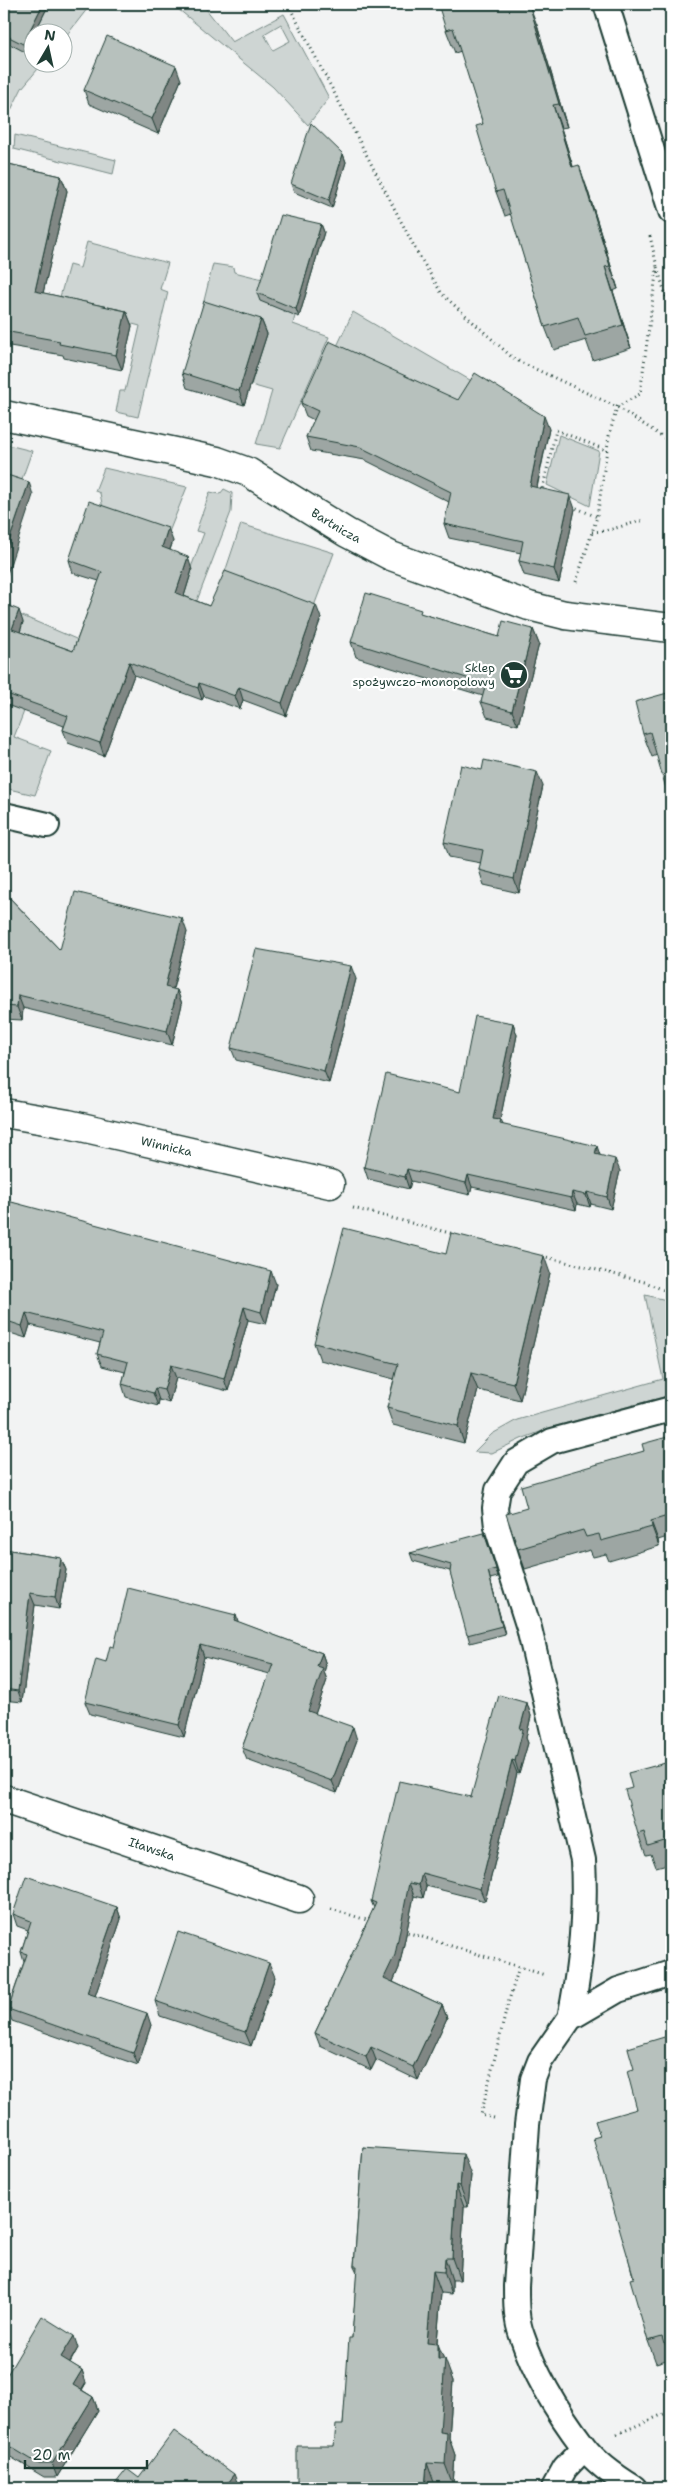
<svg xmlns="http://www.w3.org/2000/svg" width="675" height="2492" viewBox="0 0 675 2492" font-family="'Shantell Sans',sans-serif">
<style>
.green{fill:#ced5d3;stroke:#768984;fill-rule:evenodd}
.lines{fill:none;stroke-linecap:round;stroke-linejoin:round}
.lane-casing{stroke:#1f3d34;stroke-width:28}
.street-casing{stroke:#1f3d34;stroke-width:31}
.path{stroke:#1f3d34;stroke-width:3;stroke-dasharray:1 4;stroke-linecap:butt}
.lane{stroke:#fff;stroke-width:24}
.street{stroke:#fff;stroke-width:28}
.wall{fill:#9da6a3;stroke:#1f3d34}
.shaded-wall{fill:#808784;stroke:#1f3d34}
.building{fill:#b7c1bd;stroke:#1f3d34}
.labels{text-anchor:middle;dominant-baseline:central;stroke-width:4.5;stroke-linejoin:round;paint-order:stroke}
.street-label{font-size:12px;fill:#1f3d34;stroke:#fff}
.poi-label{font-size:12px;fill:#1f3d34;stroke:#fff;text-anchor:end}
</style>
<rect width="100%" height="100%" fill="#f2f3f3"/>
<filter id="ink" filterUnits="userSpaceOnUse"><feTurbulence type="fractalNoise" baseFrequency=".02" numOctaves="2"/><feDisplacementMap in="SourceGraphic" scale="10" xChannelSelector="R" yChannelSelector="G"/><feConvolveMatrix kernelMatrix="1 2 1 2 8 2 1 2 1" color-interpolation-filters="sRGB"/></filter>
<g filter="url(#ink)">
<path class="green" d="M 4,4 L 91,4 L 63,40 L 62,32 L 32,32 L 32,62 L 43,63 L 22,88 L 4,124 Z
M 172,4 L 202,4 L 232,42 L 284,14 L 329,98 L 308,125 L 273,87 ZM 281,24 L 290,41 L 273,50 L 264,34 Z
M 15,135 L 116,160 L 113,174 L 14,149 Z
M 87,242 L 168,263 L 160,289 L 168,292 L 138,417 L 116,412 L 120,391 L 125,391 L 140,326 L 58,304 L 69,265 L 80,268 Z
M 213,264 L 233,267 L 234,272 L 271,281 L 295,316 L 293,324 L 329,337 L 280,448 L 256,444 L 272,391 L 251,385 L 266,334 L 200,317 Z
M 353,312 L 475,383 L 448,426 L 331,359 Z
M 559,435 L 599,451 L 590,506 L 547,485 Z
M 4,444 L 32,451 L 18,490 L 4,485 Z
M 104,468 L 187,487 L 167,537 L 104,514 L 100,493 L 95,491 Z
M 224,489 L 232,493 L 231,512 L 183,637 L 167,631 L 204,533 L 196,531 L 210,492 L 220,494 Z
M 241,524 L 334,553 L 311,614 L 222,581 Z
M 4,608 L 90,645 L 101,653 L 48,650 L 14,737 L 51,751 L 35,795 L 4,788 L 4,633 L 6,616 Z
M 645,1295 L 671,1301 L 671,1395 L 556,1426 L 521,1439 L 492,1453 L 474,1452 L 492,1434 L 517,1420 L 663,1379 Z"/>
<g class="lines">
<defs>
<path id="lane" d="M 606,4 L 671,211
M 4,815 L 47,825
M 570,2018 C 581,1965 586,1914 583,1860 L 529,1628 L 497,1527 L 495,1508 L 498,1490 L 516,1462 L 552,1441 L 671,1409
M 554,2488 L 565,2468 L 584,2448
M 634,2488 C 616,2477 597,2464 584,2447 C 559,2414 535,2375 522,2336 C 516,2320 516,2303 516,2286 L 527,2125 L 533,2079 L 540,2061 L 570,2018 L 618,1990 L 671,1973"/>
<g id="street">
<path id="s1" d="M 4,415 L 217,461 L 248,472 L 347,533 L 391,556 L 529,606 L 565,615 L 671,628"/>
<path id="s2" d="M 4,1113 L 68,1124 L 330,1184"/>
<path id="s3" d="M 4,1799 L 299,1899"/>
</g>
</defs>
<use href="#lane" class="lane-casing"/>
<use href="#street" class="street-casing"/>
<path class="path" d="M 288,4 L 417,252 L 442,294 L 514,359 L 617,407 L 671,442
M 650,236 L 657,267
M 544,492 L 542,491 L 556,430 L 606,450
M 572,506 L 597,517
M 592,532 L 605,531 L 644,520
M 576,582 L 597,517 L 609,436 L 617,407 L 640,394 L 657,267 L 671,312
M 353,1208 L 454,1234
M 542,1256 L 645,1282 L 671,1293
M 331,1909 L 370,1921
M 403,1931 L 545,1975
M 494,2118 L 481,2115 L 507,2007 L 519,1967
M 617,2434 L 671,2411"/>
<use href="#lane" class="lane"/>
<use href="#street" class="street"/>
</g>
<path class="wall" d="M 4,4 L 49,4 L 35,32 L 32,32 L 25,52 L 8,43 L 4,55 Z
M 522,4 L 537,25 L 567,127 L 561,128 L 573,166 L 587,188 L 618,289 L 613,291 L 631,348 L 593,360 L 586,340 L 554,350 L 545,327 L 511,214 L 505,216 L 496,192 L 483,124 L 461,51 L 455,53 L 446,30 Z
M 181,80 L 158,134 L 89,104 L 84,90 Z
M 343,154 L 346,162 L 332,208 L 294,192 L 291,184 Z
M 4,163 L 61,176 L 67,191 L 43,293 L 126,311 L 132,326 L 122,370 L 64,358 L 63,355 L 4,345 Z
M 321,224 L 324,232 L 299,317 L 260,301 L 257,293 Z
M 261,319 L 267,334 L 244,405 L 187,388 L 182,373 Z
M 458,400 L 549,429 L 537,488 L 575,509 L 559,583 L 524,575 L 519,561 L 521,553 L 449,538 L 444,524 L 449,502 L 365,460 L 311,451 L 306,437 L 314,420 L 306,416 L 301,403 Z
M 173,541 L 170,550 L 192,570 L 184,596 L 209,606 L 321,618 L 286,716 L 243,700 L 240,709 L 204,696 L 202,700 L 134,675 L 104,756 L 68,743 L 63,730 L 64,726 L 4,704 L 4,604 L 23,622 L 20,632 L 73,651 L 99,581 L 73,573 L 69,560 Z
M 422,614 L 499,637 L 533,629 L 539,644 L 518,725 L 487,717 L 481,702 L 483,696 L 356,657 L 351,642 Z
M 671,692 L 657,755 L 652,757 L 643,734 Z
M 543,786 L 519,893 L 484,885 L 479,870 L 481,863 L 449,857 L 444,842 Z
M 4,892 L 60,950 L 187,932 L 173,989 L 177,990 L 182,1004 L 172,1045 L 23,1008 L 22,1020 L 4,1019 Z
M 356,979 L 329,1083 L 236,1060 L 231,1048 Z
M 513,1023 L 517,1035 L 500,1120 L 501,1120 L 503,1125 L 600,1156 L 620,1171 L 611,1209 L 591,1204 L 590,1207 L 577,1204 L 576,1210 L 472,1187 L 470,1195 L 411,1181 L 409,1189 L 368,1179 L 364,1167 L 460,1092 Z
M 4,1200 L 276,1284 L 266,1324 L 248,1320 L 228,1391 L 176,1378 L 169,1403 L 159,1400 L 158,1406 L 126,1397 L 122,1384 L 125,1372 L 102,1366 L 97,1354 L 100,1343 L 30,1325 L 26,1338 L 4,1331 Z
M 446,1254 L 550,1273 L 520,1400 L 478,1390 L 464,1443 L 393,1425 L 387,1408 L 394,1379 L 320,1360 L 314,1343 Z
M 671,1436 L 671,1536 L 658,1540 L 659,1546 L 609,1561 L 606,1554 L 593,1557 L 590,1550 L 525,1569 L 518,1549 L 527,1508 L 644,1451 Z
M 487,1541 L 498,1577 L 490,1579 L 505,1634 L 470,1643 L 450,1571 L 413,1561 L 410,1553 Z
M 4,1549 L 61,1558 L 66,1570 L 59,1609 L 35,1605 L 22,1702 L 4,1700 Z
M 238,1622 L 322,1653 L 326,1665 L 324,1672 L 327,1680 L 315,1714 L 357,1740 L 337,1793 L 247,1760 L 242,1748 L 270,1674 L 204,1657 L 184,1737 L 90,1714 L 85,1702 L 106,1662 L 114,1647 Z
M 527,1703 L 531,1716 L 526,1738 L 528,1743 L 519,1774 L 517,1773 L 485,1901 L 426,1886 L 423,1898 L 414,1896 L 399,1968 L 393,1982 L 442,2005 L 447,2018 L 418,2080 L 376,2060 L 371,2070 L 320,2046 L 315,2033 L 374,1908 L 371,1901 L 471,1797 Z
M 669,1762 L 671,1768 L 671,1863 L 656,1867 L 651,1854 L 646,1855 L 638,1834 Z
M 117,1907 L 121,1919 L 95,1996 L 151,2025 L 138,2065 L 12,2021 L 8,2009 L 24,1962 L 21,1952 L 28,1930 L 17,1926 L 13,1914 Z
M 275,1977 L 251,2046 L 160,2016 L 155,2001 Z
M 671,2035 L 671,2364 L 670,2359 L 656,2363 L 648,2341 L 600,2136 L 637,2109 L 634,2069 Z
M 363,2147 L 471,2175 L 468,2207 L 464,2207 L 460,2280 L 452,2280 L 452,2294 L 441,2293 L 437,2343 L 453,2381 L 449,2438 L 455,2455 L 453,2485 L 435,2485 L 435,2488 L 297,2488 L 334,2446 L 343,2425 L 352,2338 L 357,2272 L 354,2266 Z
M 78,2348 L 70,2363 L 82,2370 L 86,2383 L 82,2390 L 93,2397 L 98,2410 L 57,2477 L 44,2477 L 4,2453 L 4,2380 Z"/>
<path class="shaded-wall" d="M 43,4 L 49,4 L 35,32 L 32,32 L 32,38 L 25,52 L 23,44 Z
M 529,4 L 537,25 L 567,127 L 559,104 Z
M 5,35 L 8,43 L 4,55 L 4,39 Z
M 176,66 L 181,80 L 158,134 L 152,119 Z
M 553,105 L 561,128 L 580,190 L 572,167 Z
M 343,154 L 346,162 L 332,208 L 329,200 Z
M 579,165 L 587,188 L 618,289 L 610,266 Z
M 61,176 L 67,191 L 40,306 L 35,291 Z
M 321,224 L 324,232 L 299,317 L 296,309 Z
M 605,267 L 613,291 L 631,348 L 623,325 Z
M 126,311 L 132,326 L 122,370 L 116,355 Z
M 261,319 L 267,334 L 244,405 L 239,391 Z
M 544,416 L 549,429 L 534,500 L 530,486 Z
M 29,482 L 33,495 L 4,583 L 4,556 Z
M 570,495 L 575,509 L 559,583 L 554,569 Z
M 168,528 L 173,541 L 166,560 L 162,547 Z
M 188,557 L 192,570 L 181,606 L 176,593 Z
M 316,605 L 321,618 L 286,716 L 282,703 Z
M 19,610 L 23,622 L 17,642 L 12,629 Z
M 533,629 L 539,644 L 518,725 L 512,711 Z
M 129,662 L 134,675 L 104,756 L 100,743 Z
M 199,683 L 204,696 L 202,700 L 198,688 Z
M 239,687 L 243,700 L 240,709 L 235,696 Z
M 537,772 L 543,786 L 519,893 L 514,879 Z
M 182,918 L 187,932 L 170,1000 L 165,987 Z
M 351,966 L 356,979 L 329,1083 L 324,1071 Z
M 177,990 L 182,1004 L 172,1045 L 167,1031 Z
M 18,995 L 23,1008 L 22,1020 L 17,1007 Z
M 513,1023 L 517,1035 L 498,1131 L 493,1119 Z
M 597,1146 L 601,1158 L 595,1154 Z
M 615,1159 L 620,1171 L 611,1209 L 607,1197 Z
M 407,1169 L 411,1181 L 409,1189 L 405,1177 Z
M 468,1175 L 472,1187 L 470,1195 L 466,1183 Z
M 572,1192 L 577,1204 L 576,1210 L 571,1198 Z
M 587,1192 L 591,1204 L 590,1207 L 586,1195 Z
M 544,1256 L 550,1273 L 520,1400 L 513,1383 Z
M 271,1271 L 276,1284 L 266,1324 L 261,1312 Z
M 244,1307 L 248,1320 L 228,1391 L 224,1379 Z
M 26,1313 L 30,1325 L 26,1338 L 22,1326 Z
M 171,1365 L 176,1378 L 169,1403 L 164,1390 Z
M 471,1373 L 478,1390 L 464,1443 L 458,1426 Z
M 155,1388 L 159,1400 L 158,1406 L 153,1393 Z
M 651,1521 L 658,1540 L 659,1546 L 652,1527 Z
M 61,1558 L 66,1570 L 59,1609 L 55,1597 Z
M 488,1571 L 490,1579 L 505,1634 L 502,1626 Z
M 30,1593 L 35,1605 L 22,1702 L 18,1691 Z
M 236,1615 L 240,1627 L 234,1620 Z
M 200,1645 L 204,1657 L 184,1737 L 179,1725 Z
M 322,1653 L 326,1665 L 324,1672 L 327,1680 L 312,1723 L 308,1711 L 317,1666 Z
M 527,1703 L 531,1716 L 526,1738 L 528,1743 L 519,1774 L 515,1761 L 520,1729 Z
M 353,1727 L 357,1740 L 337,1793 L 332,1781 Z
M 512,1760 L 517,1773 L 485,1901 L 480,1889 Z
M 422,1873 L 426,1886 L 423,1898 L 419,1885 Z
M 409,1883 L 414,1896 L 399,1968 L 389,1991 L 384,1978 Z
M 117,1907 L 121,1919 L 92,2005 L 87,1993 Z
M 269,1963 L 275,1977 L 251,2046 L 245,2032 Z
M 442,2005 L 447,2018 L 418,2080 L 413,2067 Z
M 147,2013 L 151,2025 L 138,2065 L 133,2053 Z
M 371,2047 L 376,2060 L 371,2070 L 366,2057 Z
M 463,2154 L 471,2175 L 468,2207 L 460,2186 Z
M 456,2185 L 464,2207 L 460,2280 L 452,2258 Z
M 445,2258 L 452,2280 L 452,2294 L 444,2272 Z
M 433,2271 L 441,2293 L 435,2365 L 427,2343 Z
M 74,2336 L 78,2348 L 65,2370 L 61,2357 Z
M 438,2344 L 445,2362 L 445,2359 L 453,2381 L 449,2438 L 455,2455 L 453,2485 L 445,2464 L 440,2432 Z
M 82,2370 L 86,2383 L 77,2398 L 73,2385 Z
M 93,2397 L 98,2410 L 57,2477 L 52,2464 Z
M 427,2463 L 435,2485 L 435,2488 L 425,2488 Z
M 234,2474 L 239,2487 L 238,2488 L 223,2488 Z"/>
<path class="building" d="M 4,4 L 43,4 L 23,44 L 5,35 L 4,39 Z
M 438,4 L 521,4 L 521,5 L 529,4 L 559,104 L 553,105 L 572,167 L 579,165 L 610,266 L 605,267 L 623,325 L 585,336 L 578,317 L 545,327 L 503,190 L 496,192 L 476,126 L 483,124 L 453,28 L 446,30 Z
M 107,36 L 176,66 L 152,119 L 84,90 Z
M 311,123 L 343,154 L 329,200 L 291,184 Z
M 4,163 L 61,176 L 35,291 L 126,311 L 116,355 L 59,344 L 60,341 L 4,331 Z
M 281,215 L 321,224 L 296,309 L 257,293 Z
M 204,301 L 261,319 L 239,391 L 182,373 Z
M 329,341 L 458,400 L 475,373 L 544,416 L 530,486 L 570,495 L 554,569 L 519,561 L 523,541 L 444,524 L 451,492 L 360,447 L 306,437 L 318,411 L 301,403 Z
M 4,474 L 29,482 L 4,556 Z
M 89,501 L 168,528 L 162,547 L 188,557 L 176,593 L 209,606 L 225,571 L 316,605 L 282,703 L 239,687 L 235,696 L 199,683 L 198,688 L 129,662 L 100,743 L 63,730 L 68,716 L 4,693 L 4,604 L 19,610 L 12,629 L 73,651 L 102,572 L 69,560 Z
M 366,593 L 421,610 L 420,613 L 499,637 L 503,621 L 533,629 L 512,711 L 481,702 L 486,684 L 351,642 Z
M 671,692 L 671,806 L 650,732 L 643,734 L 635,702 Z
M 484,760 L 537,772 L 514,879 L 479,870 L 483,850 L 444,842 L 461,765 L 482,770 Z
M 4,892 L 60,950 L 75,892 L 182,918 L 165,987 L 177,990 L 167,1031 L 18,995 L 17,1007 L 4,1006 Z
M 256,949 L 351,966 L 324,1071 L 231,1048 Z
M 475,1016 L 513,1023 L 493,1119 L 501,1120 L 500,1124 L 597,1146 L 595,1154 L 615,1159 L 607,1197 L 587,1192 L 586,1195 L 572,1192 L 571,1198 L 468,1175 L 466,1183 L 407,1169 L 405,1177 L 364,1167 L 386,1074 L 460,1092 Z
M 4,1200 L 271,1271 L 261,1312 L 244,1307 L 224,1379 L 171,1365 L 164,1390 L 155,1388 L 153,1393 L 122,1384 L 128,1362 L 97,1354 L 103,1333 L 26,1313 L 22,1326 L 4,1320 Z
M 344,1228 L 446,1254 L 451,1233 L 544,1256 L 513,1383 L 471,1373 L 458,1426 L 387,1408 L 398,1364 L 314,1343 Z
M 671,1436 L 671,1515 L 651,1521 L 652,1527 L 601,1541 L 599,1534 L 586,1537 L 583,1530 L 518,1549 L 506,1514 L 527,1508 L 521,1486 L 644,1451 L 642,1444 Z
M 484,1533 L 496,1569 L 488,1571 L 502,1626 L 467,1635 L 450,1572 L 451,1565 L 410,1553 Z
M 4,1549 L 61,1558 L 55,1597 L 30,1593 L 18,1691 L 4,1689 Z
M 128,1588 L 236,1615 L 234,1620 L 322,1653 L 317,1666 L 323,1668 L 308,1711 L 353,1727 L 332,1781 L 242,1748 L 273,1664 L 200,1645 L 179,1725 L 85,1702 L 96,1659 L 106,1662 L 110,1646 L 114,1647 Z
M 499,1695 L 527,1703 L 520,1729 L 523,1730 L 515,1761 L 512,1760 L 480,1889 L 422,1873 L 419,1885 L 409,1883 L 395,1955 L 384,1978 L 442,2005 L 413,2067 L 371,2047 L 366,2057 L 315,2033 L 376,1903 L 371,1901 L 399,1781 L 471,1797 Z
M 669,1762 L 671,1769 L 671,1839 L 648,1846 L 644,1832 L 638,1834 L 625,1790 L 632,1788 L 628,1773 Z
M 26,1876 L 117,1907 L 87,1993 L 147,2013 L 133,2053 L 8,2009 L 27,1954 L 21,1952 L 31,1921 L 13,1914 Z
M 178,1932 L 269,1963 L 245,2032 L 155,2001 Z
M 671,2035 L 671,2342 L 664,2344 L 662,2337 L 648,2341 L 630,2279 L 634,2278 L 593,2138 L 600,2136 L 595,2121 L 637,2109 L 627,2071 L 634,2069 L 628,2048 Z
M 363,2147 L 463,2154 L 460,2186 L 456,2185 L 452,2258 L 445,2258 L 444,2272 L 433,2271 L 427,2343 L 438,2344 L 438,2359 L 445,2359 L 440,2432 L 447,2433 L 445,2464 L 427,2463 L 425,2488 L 297,2488 L 297,2446 L 334,2446 L 336,2425 L 343,2425 L 349,2338 L 352,2338 L 357,2266 L 354,2266 Z
M 42,2316 L 74,2336 L 61,2357 L 82,2370 L 73,2385 L 93,2397 L 52,2464 L 39,2464 L 4,2443 L 4,2380 Z
M 174,2431 L 234,2474 L 223,2488 L 112,2488 L 127,2469 L 139,2478 Z"/>
</g>
<defs>
<symbol id="supermarket-disc" viewBox="-11 -11 22 22"><circle r="9.5" fill="#1f3d34" stroke="#fff"/><path d="M-6-5.5h2.5l.6 2H6L4.5 2H-2.5L-4.4-4H-6ZM-1.5 3.2a1.3 1.3 0 1 0 .1 0ZM3 3.2a1.3 1.3 0 1 0 .1 0Z" fill="#fff"/></symbol>
</defs>
<g fill-rule="evenodd">
<use href="#supermarket-disc" x="498" y="659" width="32" height="32"/>
</g>
<g class="labels">
<g class="street-label">
<text stroke="none"><textPath href="#s1" startOffset="354">Bartnicza</textPath></text>
<text stroke="none"><textPath href="#s2" startOffset="166">Winnicka</textPath></text>
<text stroke="none"><textPath href="#s3" startOffset="156">Iławska</textPath></text>
</g>
<g class="poi-label">
<text x="495" y="668">Sklep<tspan x="495" dy="14">spożywczo-monopolowy</tspan></text>
</g>
</g>
<rect width="675" height="2492" fill="none" stroke="#fff" stroke-width="20"/>
<rect x="10" y="10" width="655" height="2472" fill="none" stroke="#1f3d34" stroke-width="2" filter="url(#ink)"/>
<g transform="translate(48 48) rotate(9)"><circle r="24" fill="#ffffff" stroke="#a5b1ae"/>
<path d="M0-4L9 19L0 12L-9 19Z" fill="#1f3d34"/>
<text y="-8" font-size="14" font-weight="bold" text-anchor="middle" fill="#1f3d34">N</text>
</g>
<path d="M25 2460v8h122v-8" fill="none" stroke="#1f3d34" stroke-width="2.5"/>
<text x="32" y="2460" font-size="15" fill="#1f3d34" stroke="#ffffff" stroke-width="4" paint-order="stroke">20 m</text>
</svg>
